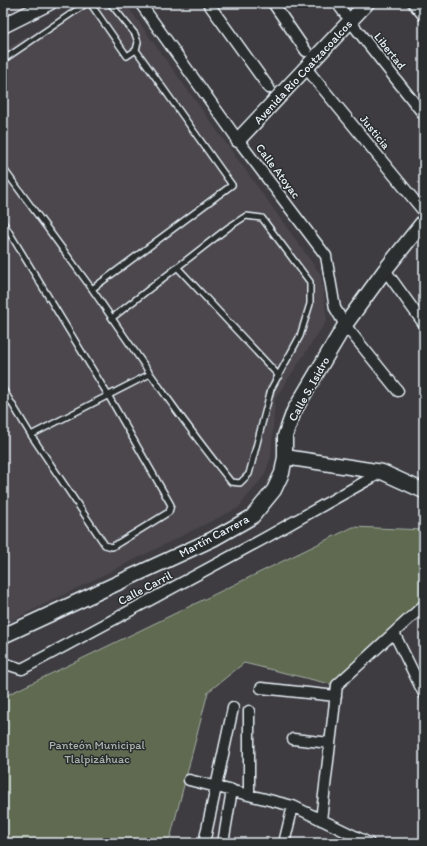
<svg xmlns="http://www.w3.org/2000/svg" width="427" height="846" viewBox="0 0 427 846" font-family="Itim,sans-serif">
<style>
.built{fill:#4c464e}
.green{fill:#616a51;stroke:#a4aea4}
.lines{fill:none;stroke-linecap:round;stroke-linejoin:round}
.lane-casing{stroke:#e8f1f8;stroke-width:8}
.street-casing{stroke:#e8f1f8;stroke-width:13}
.secondary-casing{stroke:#e8f1f8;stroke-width:17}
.lane{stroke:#2a2d2e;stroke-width:5}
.street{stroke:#2a2d2e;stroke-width:10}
.secondary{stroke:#2a2d2e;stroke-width:14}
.labels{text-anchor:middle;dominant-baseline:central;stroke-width:3;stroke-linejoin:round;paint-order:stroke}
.street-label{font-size:12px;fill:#e8f1f8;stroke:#2a2d2e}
.park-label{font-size:12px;fill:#abb4ad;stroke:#2a2d2e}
</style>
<rect width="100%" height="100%" fill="#3e3c41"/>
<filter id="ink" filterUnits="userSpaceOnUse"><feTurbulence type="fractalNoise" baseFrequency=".025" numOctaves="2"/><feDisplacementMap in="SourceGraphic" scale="8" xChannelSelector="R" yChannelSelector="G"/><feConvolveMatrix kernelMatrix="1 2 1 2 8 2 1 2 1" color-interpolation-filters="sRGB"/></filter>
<g filter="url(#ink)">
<path class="built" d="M 85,3 L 125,3 L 321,275 L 327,320 L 275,399 L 271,457 L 264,476 L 238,508 L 3,625 L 3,51 Z"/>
<path class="green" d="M 353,527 L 424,530 L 424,598 L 330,684 L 244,663 L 208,692 L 169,843 L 3,843 L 3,697 Z"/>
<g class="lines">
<defs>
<path id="lane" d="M 90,3 L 127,56 L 136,50 L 138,42 L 135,34 L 110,3
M 3,60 L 87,3
M 3,168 L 92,289 L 232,185 L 136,50
M 3,222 L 108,395 L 171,505 L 169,512 L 112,547 L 105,545 L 31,435 L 3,389
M 177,267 L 279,376
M 92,289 C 137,355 181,420 231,482 L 240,483 L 249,474 L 271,389 L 300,336 L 310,304 L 310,282 L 262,218 L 246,216 L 229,227 L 112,318
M 31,435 L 150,374"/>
<path id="street" d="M 140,3 L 238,140 L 326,256 L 335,308 L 345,325 L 398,391
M 208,3 L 269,88
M 273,3 L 306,51
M 337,3 L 345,14
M 413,3 L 424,16
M 350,21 L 424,115
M 306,68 L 424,212
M 385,270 L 424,324
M 394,633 L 424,694
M 3,663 L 22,669 L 265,538 L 382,472
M 261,688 L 336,696
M 293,739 L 330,743
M 189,780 L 293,806 L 369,843
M 249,795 L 249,711
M 321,820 L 337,685 L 424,605
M 204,843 L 233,708
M 223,843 L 232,790
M 284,843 L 293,806"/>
<path id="secondary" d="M 3,26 L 49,3
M 238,140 L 367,3
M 285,457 L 382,472 L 424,491
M 3,636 L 213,539 L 252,517 L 274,490 L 282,473 L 285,457 L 285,436 L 294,411 L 345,325 L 385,270 L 424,221"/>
</defs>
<use href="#lane" class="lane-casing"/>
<use href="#street" class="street-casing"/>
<use href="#secondary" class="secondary-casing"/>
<use href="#lane" class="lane"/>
<use href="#street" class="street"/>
<use href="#secondary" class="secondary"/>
</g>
</g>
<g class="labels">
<g class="street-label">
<text transform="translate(390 51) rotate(52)">Libertad</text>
<text transform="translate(303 72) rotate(-47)">Avenida Río Coatzacoalcos</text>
<text transform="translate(375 132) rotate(51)">Justicia</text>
<text transform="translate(278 171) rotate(53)">Calle Atoyac</text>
<text transform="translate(309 389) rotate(-61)">Calle S. Isidro</text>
<text transform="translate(214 536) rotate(-28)">Martín Carrera</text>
<text transform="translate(145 588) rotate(-28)">Calle Carril</text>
</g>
<g class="park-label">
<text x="97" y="745">Panteón Municipal<tspan x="97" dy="14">Tlalpizáhuac</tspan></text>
</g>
</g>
<rect width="427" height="846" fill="none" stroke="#2a2d2e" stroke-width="16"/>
<rect x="8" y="8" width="411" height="830" fill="none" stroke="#e8f1f8" stroke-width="1.5" filter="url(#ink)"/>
</svg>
